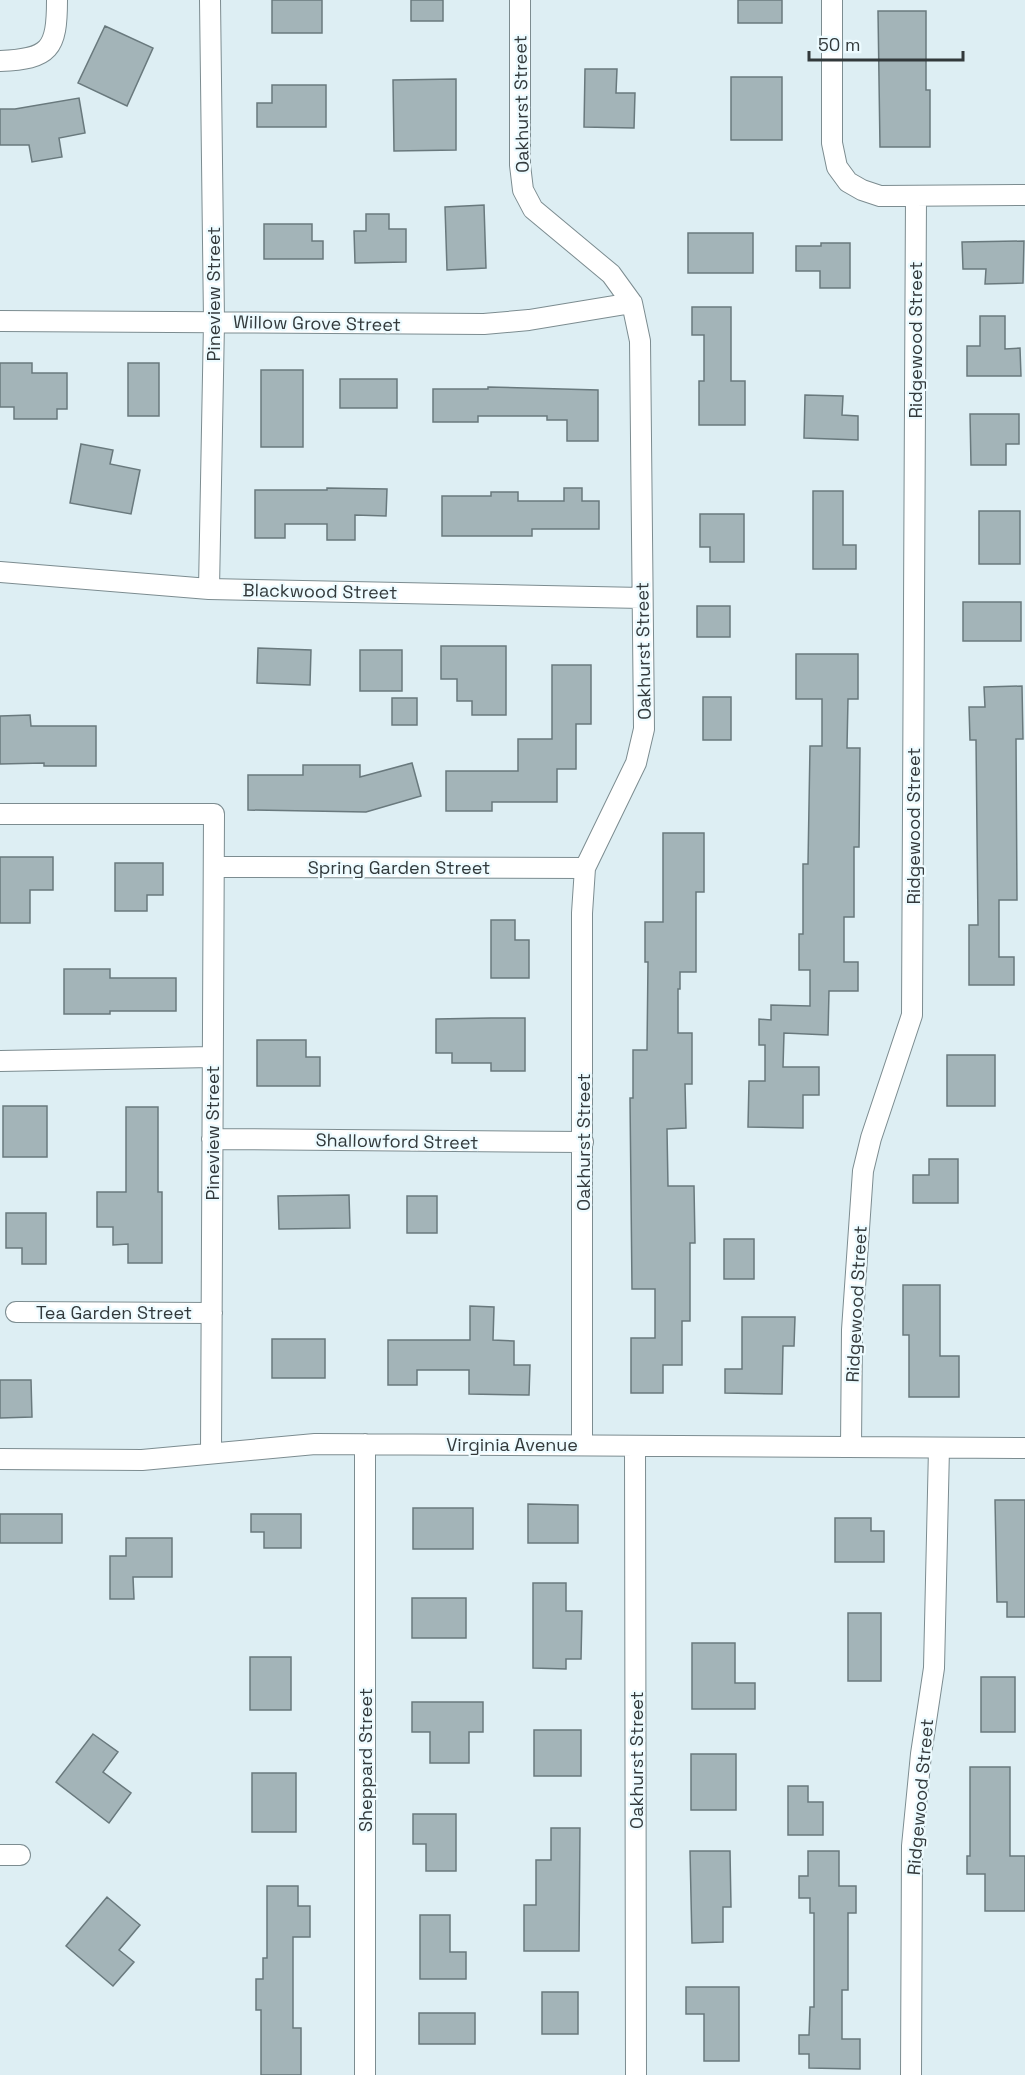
<svg xmlns="http://www.w3.org/2000/svg" width="1025" height="2075" viewBox="0 0 1025 2075" font-family="'Space Grotesk',sans-serif">
<style>
.building{fill:#a3b4b8;stroke:#69797d;stroke-width:1.5}
.lines{fill:none;stroke-linecap:round;stroke-linejoin:round}
.street-casing{stroke:#7c8c90;stroke-width:22}
.street{stroke:#fff;stroke-width:20}
.labels{text-anchor:middle;dominant-baseline:central;stroke-width:4.5;stroke-linejoin:round;paint-order:stroke}
.street-label{font-size:18px;fill:#32393b;stroke:#edfbff}
</style>
<rect width="100%" height="100%" fill="#ddeef3"/>
<path class="building" d="M 272,0 L 322,0 L 322,33 L 272,33 Z
M 411,0 L 443,0 L 443,21 L 411,21 Z
M 738,0 L 782,0 L 782,23 L 738,23 Z
M 878,11 L 926,11 L 926,90 L 930,90 L 930,147 L 880,147 Z
M 105,26 L 153,48 L 127,106 L 78,83 Z
M 585,69 L 617,69 L 616,93 L 635,93 L 634,128 L 584,127 Z
M 731,77 L 782,77 L 782,140 L 731,140 Z
M 456,79 L 456,150 L 394,151 L 393,80 Z
M 272,85 L 326,85 L 326,127 L 257,127 L 257,103 L 272,103 Z
M 79,98 L 85,133 L 59,138 L 62,157 L 32,162 L 29,145 L 0,145 L 0,109 L 15,109 Z
M 484,205 L 486,268 L 447,270 L 445,207 Z
M 366,214 L 389,214 L 389,229 L 406,229 L 406,262 L 355,263 L 354,231 L 366,231 Z
M 264,224 L 312,224 L 312,241 L 323,241 L 323,259 L 264,259 Z
M 688,233 L 753,233 L 753,273 L 688,273 Z
M 1024,241 L 1023,283 L 985,284 L 986,269 L 963,269 L 962,242 Z
M 821,243 L 850,243 L 850,288 L 820,288 L 820,271 L 796,271 L 796,246 L 821,246 Z
M 692,307 L 731,307 L 731,381 L 745,381 L 745,425 L 699,425 L 699,381 L 704,381 L 704,335 L 692,335 Z
M 980,316 L 1005,316 L 1005,349 L 1020,348 L 1021,376 L 967,376 L 967,346 L 980,346 Z
M 0,363 L 32,363 L 32,373 L 67,373 L 67,409 L 57,409 L 57,419 L 14,419 L 14,407 L 0,407 Z
M 128,363 L 159,363 L 159,416 L 128,416 Z
M 261,370 L 303,370 L 303,447 L 261,447 Z
M 340,379 L 397,379 L 397,408 L 340,408 Z
M 488,387 L 598,390 L 598,441 L 567,441 L 567,420 L 547,420 L 547,416 L 478,416 L 478,422 L 433,422 L 433,389 L 488,389 Z
M 805,395 L 843,396 L 842,415 L 858,416 L 858,440 L 804,438 Z
M 970,414 L 1019,414 L 1019,444 L 1006,444 L 1006,465 L 971,465 Z
M 81,444 L 113,450 L 110,464 L 140,470 L 131,514 L 70,503 Z
M 327,488 L 387,489 L 386,516 L 355,515 L 355,540 L 327,540 L 327,524 L 285,524 L 285,538 L 255,538 L 255,490 L 327,490 Z
M 564,488 L 582,488 L 582,501 L 599,501 L 599,529 L 532,529 L 532,536 L 442,536 L 442,496 L 491,496 L 491,492 L 518,492 L 518,501 L 564,501 Z
M 813,491 L 843,491 L 843,545 L 856,545 L 856,569 L 813,569 Z
M 979,511 L 1020,511 L 1020,564 L 979,564 Z
M 700,514 L 744,514 L 744,562 L 710,562 L 710,547 L 700,547 Z
M 963,602 L 1021,602 L 1021,641 L 963,641 Z
M 697,606 L 730,606 L 730,637 L 697,637 Z
M 441,646 L 506,646 L 506,715 L 472,715 L 472,701 L 457,701 L 457,679 L 441,679 Z
M 258,648 L 311,650 L 310,685 L 257,683 Z
M 360,650 L 402,650 L 402,691 L 360,691 Z
M 796,654 L 858,654 L 858,699 L 848,699 L 847,748 L 860,748 L 859,847 L 854,847 L 854,917 L 844,917 L 844,962 L 858,962 L 858,991 L 829,991 L 828,1035 L 784,1033 L 783,1067 L 819,1067 L 819,1095 L 803,1095 L 803,1128 L 748,1127 L 749,1081 L 765,1081 L 765,1045 L 759,1045 L 759,1019 L 771,1020 L 771,1005 L 810,1006 L 810,970 L 799,970 L 799,934 L 803,934 L 803,864 L 808,864 L 810,746 L 822,746 L 822,699 L 796,699 Z
M 552,665 L 591,665 L 591,724 L 576,724 L 576,769 L 557,769 L 557,802 L 492,802 L 492,811 L 446,811 L 446,771 L 518,771 L 518,739 L 552,739 Z
M 1022,686 L 1023,739 L 1016,739 L 1017,900 L 999,900 L 999,957 L 1014,957 L 1014,985 L 969,985 L 969,925 L 978,925 L 976,740 L 970,740 L 969,707 L 985,707 L 984,687 Z
M 703,697 L 731,697 L 731,740 L 703,740 Z
M 392,698 L 417,698 L 417,725 L 392,725 Z
M 30,715 L 31,726 L 96,726 L 96,766 L 44,766 L 44,763 L 0,764 L 0,716 Z
M 412,763 L 421,796 L 366,812 L 248,810 L 248,775 L 303,775 L 303,765 L 360,765 L 360,777 Z
M 663,833 L 704,833 L 704,892 L 696,892 L 696,972 L 680,972 L 680,989 L 678,989 L 678,1033 L 692,1033 L 692,1084 L 685,1084 L 686,1128 L 667,1129 L 668,1186 L 694,1186 L 695,1243 L 690,1243 L 690,1321 L 682,1321 L 682,1365 L 663,1365 L 663,1393 L 631,1393 L 631,1338 L 655,1338 L 655,1289 L 632,1289 L 630,1098 L 633,1098 L 633,1050 L 647,1050 L 648,962 L 645,962 L 645,922 L 663,922 Z
M 0,857 L 53,857 L 53,890 L 30,890 L 30,923 L 0,923 Z
M 115,863 L 163,863 L 163,895 L 147,895 L 147,911 L 115,911 Z
M 491,920 L 515,920 L 515,940 L 529,940 L 529,978 L 491,978 Z
M 64,969 L 110,969 L 110,978 L 176,978 L 176,1011 L 110,1011 L 110,1014 L 64,1014 Z
M 491,1018 L 525,1018 L 525,1071 L 491,1071 L 491,1063 L 452,1063 L 452,1053 L 436,1053 L 436,1019 Z
M 257,1040 L 306,1040 L 306,1057 L 320,1057 L 320,1086 L 257,1086 Z
M 947,1055 L 995,1055 L 995,1106 L 947,1106 Z
M 3,1106 L 47,1106 L 47,1157 L 3,1157 Z
M 126,1107 L 158,1107 L 158,1192 L 162,1192 L 162,1263 L 128,1263 L 128,1244 L 113,1245 L 113,1227 L 97,1227 L 97,1192 L 126,1192 Z
M 929,1159 L 958,1159 L 958,1203 L 913,1203 L 913,1175 L 929,1175 Z
M 349,1195 L 350,1228 L 279,1229 L 278,1196 Z
M 407,1196 L 437,1196 L 437,1233 L 407,1233 Z
M 6,1213 L 46,1213 L 46,1264 L 22,1264 L 22,1248 L 6,1248 Z
M 724,1239 L 754,1239 L 754,1279 L 724,1279 Z
M 903,1285 L 940,1285 L 940,1356 L 959,1356 L 959,1397 L 909,1397 L 909,1335 L 903,1335 Z
M 470,1306 L 494,1307 L 493,1340 L 514,1341 L 514,1365 L 530,1365 L 529,1395 L 469,1394 L 469,1370 L 417,1370 L 417,1385 L 388,1385 L 388,1340 L 470,1340 Z
M 742,1317 L 795,1317 L 794,1346 L 783,1346 L 782,1394 L 725,1393 L 725,1369 L 742,1369 Z
M 272,1339 L 325,1339 L 325,1378 L 272,1378 Z
M 0,1380 L 31,1380 L 32,1417 L 0,1418 Z
M 995,1500 L 1025,1500 L 1025,1617 L 1007,1617 L 1007,1602 L 997,1602 Z
M 528,1504 L 578,1505 L 578,1543 L 528,1543 Z
M 413,1508 L 473,1508 L 473,1549 L 413,1549 Z
M 0,1514 L 62,1514 L 62,1543 L 0,1543 Z
M 251,1514 L 301,1514 L 301,1548 L 264,1548 L 264,1532 L 251,1532 Z
M 835,1518 L 871,1518 L 871,1531 L 884,1531 L 884,1562 L 835,1562 Z
M 126,1538 L 172,1538 L 172,1577 L 133,1577 L 134,1599 L 110,1599 L 110,1556 L 126,1556 Z
M 533,1583 L 566,1583 L 566,1611 L 582,1611 L 581,1659 L 566,1659 L 566,1669 L 533,1668 Z
M 412,1598 L 466,1598 L 466,1638 L 412,1638 Z
M 848,1613 L 881,1613 L 881,1681 L 848,1681 Z
M 692,1643 L 735,1643 L 735,1683 L 755,1683 L 755,1709 L 692,1709 Z
M 250,1657 L 291,1657 L 291,1710 L 250,1710 Z
M 981,1677 L 1015,1677 L 1015,1732 L 981,1732 Z
M 412,1702 L 483,1702 L 483,1732 L 469,1732 L 469,1763 L 430,1763 L 430,1732 L 412,1732 Z
M 534,1730 L 581,1730 L 581,1776 L 534,1776 Z
M 93,1734 L 118,1752 L 103,1772 L 131,1793 L 109,1823 L 56,1782 Z
M 691,1754 L 736,1754 L 736,1810 L 691,1810 Z
M 970,1767 L 1010,1767 L 1010,1856 L 1025,1856 L 1025,1911 L 985,1911 L 985,1874 L 967,1874 L 967,1856 L 970,1856 Z
M 252,1773 L 296,1773 L 296,1832 L 252,1832 Z
M 788,1786 L 808,1786 L 808,1802 L 823,1802 L 823,1835 L 788,1835 Z
M 413,1814 L 456,1814 L 456,1871 L 426,1871 L 426,1844 L 413,1844 Z
M 551,1828 L 580,1828 L 579,1951 L 524,1951 L 524,1905 L 536,1905 L 536,1860 L 551,1860 Z
M 690,1851 L 730,1851 L 731,1907 L 723,1907 L 723,1942 L 692,1943 Z
M 808,1851 L 839,1851 L 839,1886 L 856,1886 L 856,1913 L 848,1913 L 848,1990 L 842,1990 L 842,2039 L 860,2039 L 860,2069 L 809,2068 L 809,2054 L 799,2054 L 799,2035 L 809,2035 L 810,2007 L 814,2007 L 814,1913 L 810,1913 L 810,1898 L 799,1898 L 799,1876 L 808,1876 Z
M 267,1886 L 298,1886 L 298,1906 L 310,1906 L 310,1937 L 293,1937 L 293,2028 L 301,2028 L 301,2075 L 261,2075 L 261,2010 L 256,2010 L 256,1979 L 263,1979 L 263,1958 L 267,1958 Z
M 107,1897 L 140,1925 L 119,1950 L 134,1962 L 113,1986 L 66,1946 Z
M 420,1915 L 450,1915 L 450,1952 L 466,1952 L 466,1979 L 420,1979 Z
M 686,1987 L 739,1987 L 739,2061 L 704,2061 L 704,2014 L 686,2014 Z
M 542,1992 L 578,1992 L 578,2034 L 542,2034 Z
M 419,2013 L 475,2013 L 475,2044 L 419,2044 Z"/>
<g class="lines">
<defs>
<path id="street" d="M 520,0 L 520,165 L 523,190 L 533,209 L 611,274 L 632,303 L 640,341 L 644,729 L 636,763 L 585,868 L 582,913 L 582,1444
M 832,0 L 832,143 L 837,167 L 848,182 L 862,190 L 880,196 L 1025,195
M 0,61 C 50,59 57,49 57,0
M 0,321 L 484,324 L 529,320 L 632,303
M 0,572 L 209,589 L 642,598
M 209,589 L 214,322 L 210,0
M 0,814 L 214,814 L 211,1452
M 214,867 L 585,868
M 0,1061 L 212,1057
M 212,1139 L 583,1142
M 16,1312 L 212,1313
M 365,1444 L 365,2075
M 635,1446 L 636,2075
M 851,1447 L 852,1330 L 863,1171 L 871,1138 L 912,1015 L 916,197
M 0,1459 L 142,1460 L 315,1444 L 1025,1448
M 0,1855 L 20,1855
M 911,2075 L 912,1846 L 921,1754 L 934,1668 L 939,1448"/>
</defs>
<use href="#street" class="street-casing"/>
<use href="#street" class="street"/>
</g>
<g class="labels">
<g class="street-label">
<text transform="translate(521 104) rotate(-91)">Oakhurst Street</text>
<text transform="translate(213 294) rotate(-90)">Pineview Street</text>
<text transform="translate(317 323) rotate(1)">Willow Grove Street</text>
<text transform="translate(915 340) rotate(-90)">Ridgewood Street</text>
<text transform="translate(320 591) rotate(1)">Blackwood Street</text>
<text transform="translate(643 651) rotate(-91)">Oakhurst Street</text>
<text transform="translate(913 826) rotate(-90)">Ridgewood Street</text>
<text x="399" y="867">Spring Garden Street</text>
<text transform="translate(212 1133) rotate(-90)">Pineview Street</text>
<text transform="translate(397 1141) rotate(1)">Shallowford Street</text>
<text transform="translate(583 1142) rotate(-90)">Oakhurst Street</text>
<text transform="translate(856 1304) rotate(-87)">Ridgewood Street</text>
<text x="114" y="1312">Tea Garden Street</text>
<text x="512" y="1444">Virginia Avenue</text>
<text transform="translate(365 1760) rotate(-90)">Sheppard Street</text>
<text transform="translate(636 1760) rotate(-90)">Oakhurst Street</text>
<text transform="translate(920 1797) rotate(-85)">Ridgewood Street</text>
</g>
</g>
<path d="M809 51v9h154v-9" fill="none" stroke="#32393b" stroke-width="3"/>
<text x="818" y="51" font-size="18" fill="#32393b" stroke="#edfbff" stroke-width="4.5" paint-order="stroke">50 m</text>
</svg>
